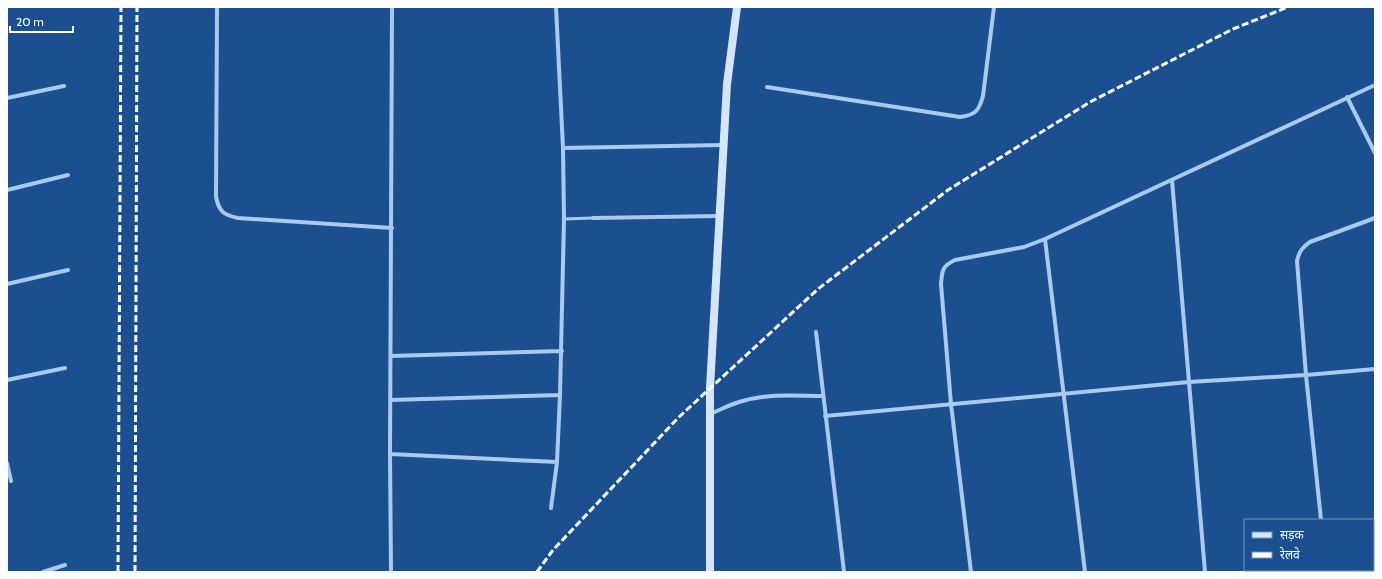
<svg xmlns="http://www.w3.org/2000/svg" width="1382" height="579" viewBox="0 0 1382 579" font-family="Cabin,'Noto Sans Devanagari',sans-serif">
<style>
.lines{fill:none;stroke-linecap:round;stroke-linejoin:round}
.lane{stroke:#a9c9ee;stroke-width:3}
.street{stroke:#a9c9ee;stroke-width:4}
.secondary{stroke:#d6e6fa;stroke-width:8}
.rail{stroke:#fff;stroke-width:3;stroke-dasharray:7 3;stroke-linecap:butt}
</style>
<rect width="100%" height="100%" fill="#1b4f8f"/>
<g class="lines">
<path class="lane" d="M 564,219 L 593,218"/>
<path class="street" d="M 217,7 L 216,197 C 219,211 223,215 238,218 L 392,228
M 767,87 L 960,117 C 975,115 979,111 983,96 L 994,7
M 1347,97 L 1375,153
M 7,98 L 64,86
M 563,148 L 723,145
M 1172,180 L 1205,572
M 7,190 L 68,175
M 593,218 L 719,216
M 1045,239 L 1085,572
M 7,284 L 68,270
M 816,332 L 844,572
M 391,356 L 562,351
M 7,380 L 65,368
M 391,400 L 560,395
M 710,414 C 720,410 729,405 739,402 C 766,393 795,396 823,396
M 825,416 L 1189,382 L 1306,375 L 1375,369
M 390,454 L 557,462
M 7,463 L 11,481
M 551,508 L 557,462 L 560,395 L 564,219 L 563,148 L 556,7
M 1321,520 L 1306,375 L 1297,261 C 1299,252 1302,247 1310,242 L 1375,218
M 1326,570 L 1326,572
M 43,572 L 65,565
M 391,572 L 390,454 L 392,7
M 971,572 L 951,404 L 941,284 C 942,271 942,266 955,260 L 1024,247 L 1045,239 L 1375,85"/>
<path class="secondary" d="M 710,572 L 710,388 L 727,84 L 737,7"/>
<path class="rail" d="M 118,572 L 121,7
M 135,572 L 137,7
M 537,572 L 553,550 L 679,417 L 818,289 L 948,190 L 1090,102 L 1233,29 L 1288,7"/>
</g>
<rect width="1382" height="579" fill="none" stroke="#ffffff" stroke-width="16"/>
<rect x="1244" y="519" width="130" height="52" fill="#1b4f8f" stroke="#7695bc"/>
<rect x="1252" y="532" width="20" height="6" fill="#d6e6fa" stroke="#7695bc"/>
<text x="1280" y="539" font-size="12" fill="#ffffff">सड़क</text>
<rect x="1252" y="552" width="20" height="6" fill="#ffffff" stroke="#7695bc"/>
<text x="1280" y="559" font-size="12" fill="#ffffff">रेलवे</text>
<path d="M10 26v6h63v-6" fill="none" stroke="#ffffff" stroke-width="2"/>
<text x="16" y="26" font-size="12" fill="#ffffff" stroke="#1b4f8f" stroke-width="3" paint-order="stroke">20 m</text>
</svg>
